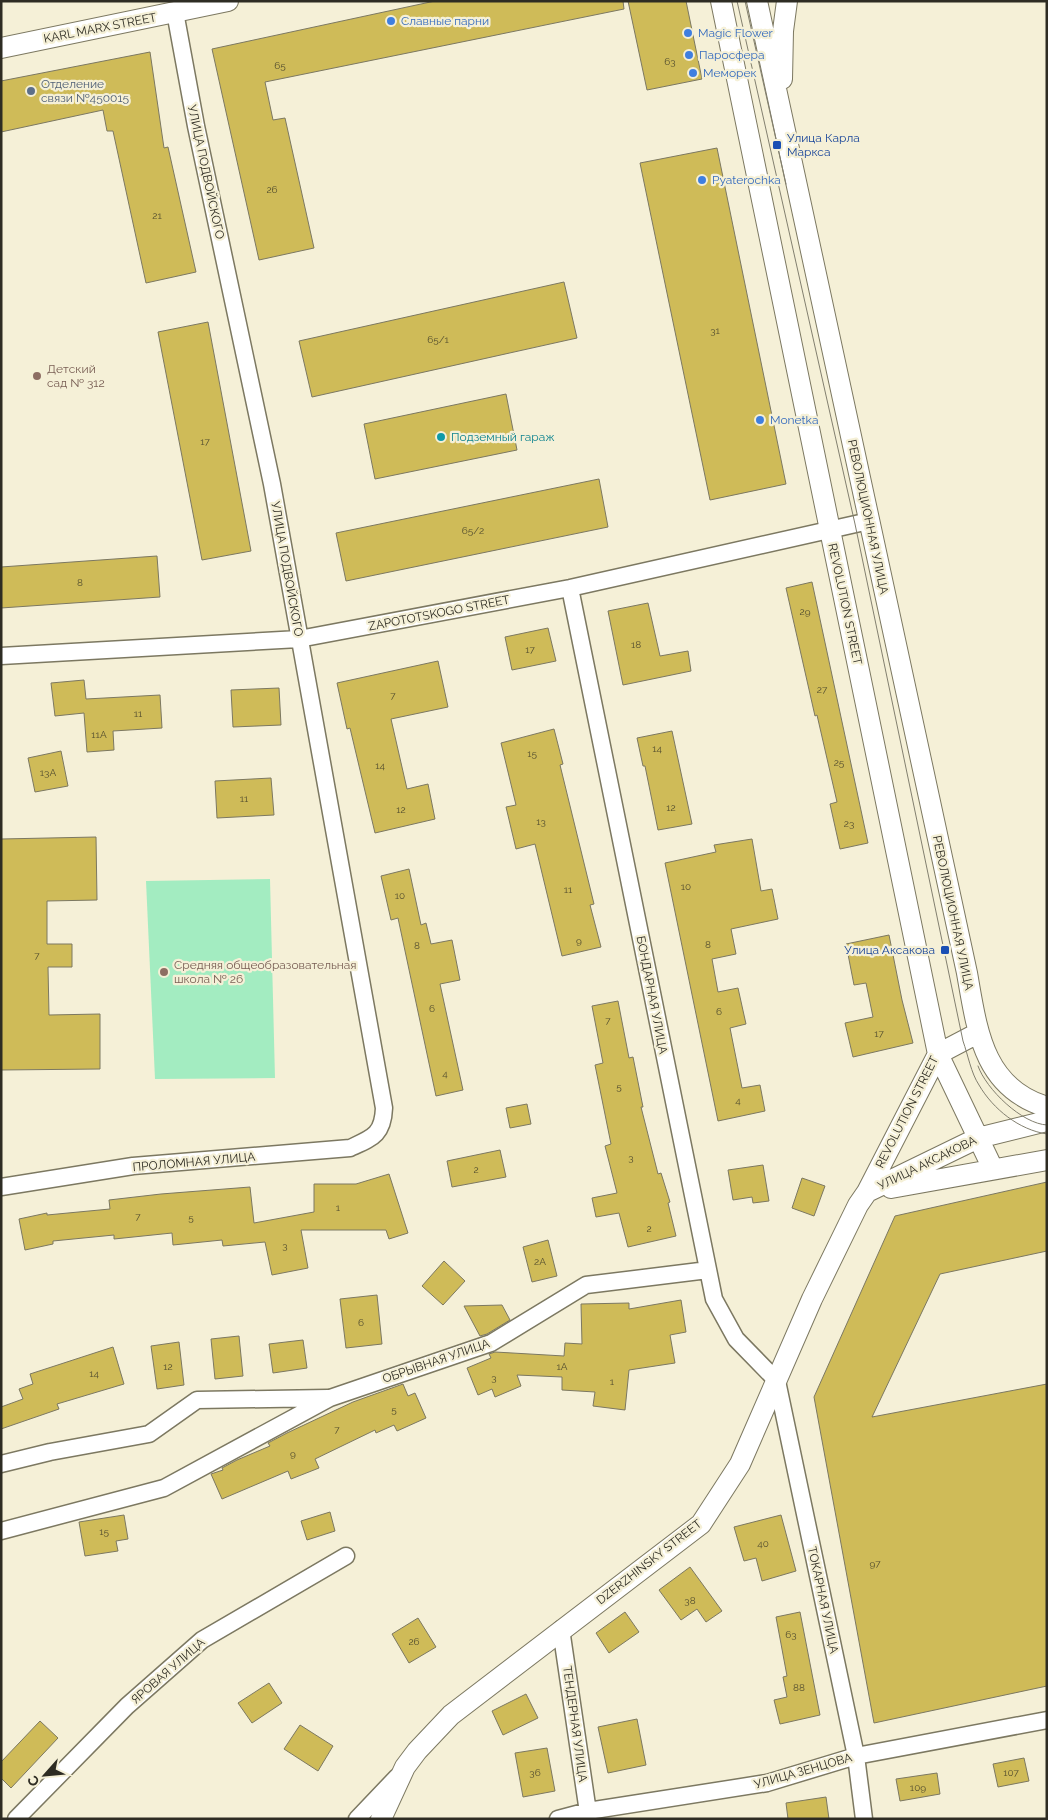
<svg xmlns="http://www.w3.org/2000/svg" width="1048" height="1820" viewBox="0 0 1048 1820" font-family="Raleway,sans-serif">
<style>
.green{fill:#a3ecc1}
.building{fill:#cfbb58;stroke:#7c7861}
.lines{fill:none;stroke-linecap:round;stroke-linejoin:round}
.minor-casing{stroke:#7c7861;stroke-width:19}
.tertiary-casing{stroke:#7c7861;stroke-width:22}
.minor{stroke:#fff;stroke-width:16}
.tertiary{stroke:#fff;stroke-width:20}
.tram{stroke:#827f6f;stroke-width:1}
.shop-dot{fill:#3f7fe0;stroke:#f5f0d7;stroke-width:2}
.service-dot{fill:#5c6f8a;stroke:#f5f0d7;stroke-width:2}
.transit-dot{fill:#1a4fb4;stroke:#f5f0d7;stroke-width:2}
.education-dot{fill:#8d6e63;stroke:#f5f0d7;stroke-width:2}
.culture-dot{fill:#0f9aa8;stroke:#f5f0d7;stroke-width:2}
.labels{text-anchor:middle;dominant-baseline:central;stroke-width:4.5;stroke-linejoin:round;paint-order:stroke}
.number-label{font-size:10px;fill:#565030}
.shop-label{font-size:12px;fill:#366cbe;stroke:#f5f0d7;text-anchor:start}
.street-label{font-size:12px;fill:#2e2c23;stroke:#f5f0d7}
.service-label{font-size:12px;fill:#4e5e75;stroke:#f5f0d7;text-anchor:start}
.transit-label{font-size:12px;fill:#164399;stroke:#f5f0d7;text-anchor:start}
.education-label{font-size:12px;fill:#785e54;stroke:#f5f0d7;text-anchor:start}
.culture-label{font-size:12px;fill:#0d838f;stroke:#f5f0d7;text-anchor:start}
</style>
<rect width="100%" height="100%" fill="#f5f0d7"/>
<path class="green" d="M 270,879 L 275,1078 L 155,1079 L 146,881 Z"/>
<path class="building" d="M 435,1 L 623,1 L 624,9 L 265,82 L 273,120 L 285,118 L 314,248 L 259,260 L 212,49 Z
M 628,1 L 686,1 L 702,79 L 647,90 Z
M 150,52 L 164,148 L 168,147 L 196,272 L 146,283 L 113,131 L 107,131 L 103,110 L 1,132 L 1,81 Z
M 717,148 L 786,484 L 710,500 L 640,163 Z
M 564,282 L 577,338 L 312,397 L 299,341 Z
M 208,322 L 251,551 L 202,560 L 158,332 Z
M 506,394 L 517,450 L 375,479 L 364,424 Z
M 599,479 L 608,527 L 346,581 L 336,533 Z
M 157,556 L 160,597 L 1,608 L 1,567 Z
M 812,582 L 868,843 L 840,849 L 830,804 L 837,802 L 817,715 L 815,716 L 786,588 Z
M 648,603 L 660,656 L 688,651 L 691,671 L 623,685 L 608,611 Z
M 548,628 L 556,661 L 512,670 L 505,637 Z
M 438,661 L 448,707 L 391,719 L 407,789 L 428,784 L 435,819 L 375,833 L 350,728 L 347,729 L 337,683 Z
M 84,680 L 86,699 L 160,695 L 162,728 L 113,731 L 114,750 L 87,752 L 84,713 L 55,716 L 51,683 Z
M 279,688 L 281,725 L 233,727 L 231,690 Z
M 554,729 L 563,764 L 560,765 L 594,904 L 590,905 L 601,947 L 562,956 L 535,844 L 516,849 L 506,807 L 516,805 L 501,743 Z
M 672,731 L 692,824 L 658,830 L 645,766 L 643,766 L 637,738 Z
M 61,751 L 68,786 L 35,792 L 28,758 Z
M 271,778 L 274,815 L 217,818 L 215,781 Z
M 96,837 L 97,900 L 47,901 L 47,944 L 72,944 L 72,967 L 48,967 L 49,1015 L 100,1014 L 100,1069 L 1,1070 L 1,839 Z
M 752,839 L 761,891 L 772,889 L 778,919 L 731,929 L 736,954 L 712,959 L 718,992 L 738,988 L 746,1024 L 730,1028 L 742,1088 L 760,1085 L 765,1111 L 718,1121 L 665,863 L 716,852 L 714,845 Z
M 409,869 L 421,925 L 426,923 L 431,944 L 452,940 L 460,980 L 440,984 L 463,1090 L 436,1096 L 398,918 L 391,920 L 381,876 Z
M 889,935 L 902,1000 L 913,1043 L 853,1057 L 845,1023 L 873,1017 L 866,983 L 854,985 L 846,944 Z
M 618,1001 L 629,1058 L 633,1057 L 643,1107 L 641,1107 L 658,1174 L 661,1173 L 670,1202 L 668,1203 L 676,1236 L 628,1247 L 619,1213 L 596,1217 L 592,1198 L 617,1193 L 605,1146 L 611,1144 L 595,1065 L 603,1063 L 592,1006 Z
M 527,1104 L 531,1124 L 510,1128 L 506,1108 Z
M 500,1150 L 506,1177 L 452,1187 L 447,1161 Z
M 763,1165 L 769,1201 L 753,1203 L 752,1197 L 733,1200 L 728,1170 Z
M 389,1174 L 408,1233 L 389,1239 L 386,1230 L 301,1230 L 308,1268 L 272,1275 L 265,1242 L 223,1246 L 222,1240 L 173,1245 L 172,1233 L 114,1239 L 114,1235 L 53,1241 L 53,1244 L 25,1250 L 19,1219 L 47,1213 L 47,1215 L 110,1209 L 109,1200 L 161,1194 L 250,1187 L 254,1223 L 314,1212 L 314,1184 L 356,1184 Z
M 802,1178 L 825,1186 L 814,1216 L 792,1208 Z
M 1047,1182 L 1047,1251 L 940,1274 L 872,1417 L 1047,1384 L 1047,1686 L 874,1723 L 814,1397 L 895,1216 Z
M 548,1240 L 557,1276 L 532,1282 L 523,1247 Z
M 444,1261 L 465,1281 L 443,1305 L 422,1286 Z
M 377,1295 L 382,1344 L 346,1348 L 340,1299 Z
M 681,1300 L 686,1332 L 670,1335 L 675,1363 L 629,1370 L 625,1410 L 593,1406 L 595,1392 L 562,1390 L 562,1377 L 517,1375 L 521,1386 L 495,1397 L 492,1389 L 478,1395 L 467,1368 L 491,1358 L 489,1354 L 495,1352 L 564,1356 L 565,1343 L 582,1344 L 581,1304 L 629,1303 L 629,1309 Z
M 502,1305 L 510,1320 L 487,1334 L 480,1336 L 464,1306 Z
M 239,1336 L 243,1376 L 215,1379 L 211,1339 Z
M 303,1340 L 307,1368 L 273,1373 L 269,1344 Z
M 179,1342 L 184,1385 L 157,1389 L 151,1346 Z
M 113,1347 L 124,1384 L 57,1404 L 59,1409 L 1,1429 L 1,1407 L 23,1399 L 19,1389 L 33,1384 L 30,1374 Z
M 403,1384 L 408,1396 L 415,1393 L 426,1418 L 397,1431 L 394,1425 L 376,1433 L 375,1430 L 315,1459 L 319,1468 L 291,1479 L 288,1471 L 222,1499 L 211,1474 L 223,1470 L 222,1468 L 237,1460 L 270,1446 L 268,1443 L 287,1433 L 353,1402 Z
M 330,1512 L 335,1531 L 307,1540 L 301,1521 Z
M 124,1515 L 128,1539 L 116,1541 L 118,1551 L 85,1556 L 79,1522 Z
M 781,1515 L 796,1571 L 762,1581 L 756,1558 L 744,1561 L 734,1527 Z
M 690,1567 L 722,1611 L 706,1622 L 697,1609 L 681,1620 L 659,1590 Z
M 625,1612 L 639,1632 L 609,1653 L 596,1633 Z
M 800,1612 L 820,1715 L 780,1724 L 774,1700 L 787,1697 L 783,1677 L 787,1676 L 776,1617 Z
M 418,1618 L 436,1647 L 409,1663 L 392,1634 Z
M 269,1683 L 282,1703 L 252,1723 L 238,1703 Z
M 526,1694 L 538,1718 L 503,1735 L 492,1711 Z
M 637,1719 L 646,1765 L 608,1773 L 598,1727 Z
M 40,1721 L 58,1738 L 11,1788 L 1,1778 L 1,1762 Z
M 300,1725 L 333,1746 L 318,1771 L 284,1749 Z
M 547,1748 L 555,1791 L 523,1797 L 515,1753 Z
M 1024,1758 L 1029,1781 L 998,1787 L 993,1764 Z
M 937,1773 L 940,1794 L 900,1801 L 896,1779 Z
M 826,1797 L 829,1819 L 788,1819 L 786,1803 Z"/>
<g class="lines">
<defs>
<path id="minor" d="M 570,588 L 714,1299 L 736,1339 L 777,1381 L 856,1756 L 864,1819
M 1,656 L 299,639 L 570,588 L 869,521
M 1,1187 L 133,1166 L 350,1148 C 372,1138 383,1135 384,1108 L 272,484 L 196,126 L 175,12
M 1,1464 L 50,1452 L 149,1434 L 197,1400 L 328,1398
M 1,1531 L 164,1488 L 330,1398 L 491,1343 L 586,1285 L 708,1270
M 561,1629 L 589,1819
M 16,1819 L 127,1706 L 202,1640 L 346,1556
M 357,1819 L 397,1777
M 558,1819 L 588,1811 L 767,1783 L 856,1756 L 1047,1720"/>
<path id="tertiary" d="M 721,1 L 938,1054 L 993,1169
M 757,1 L 967,973 C 977,1030 983,1088 1047,1107
M 1,48 L 228,1
M 782,79 L 783,31 L 787,1
M 891,1188 L 1047,1160
M 867,1192 L 978,1138 L 1047,1121
M 381,1819 L 405,1767 L 417,1751 L 451,1715 L 701,1524 L 740,1464 L 812,1299 L 858,1205 L 867,1192 L 938,1054 L 978,1033"/>
</defs>
<use href="#minor" class="minor-casing"/>
<use href="#tertiary" class="tertiary-casing"/>
<use href="#minor" class="minor"/>
<use href="#tertiary" class="tertiary"/>
<path class="tram" d="M 737,1 L 855,524 L 963,1041 C 968,1055 971,1073 979,1085 C 993,1109 1019,1130 1047,1134
M 745,1 L 786,184
M 978,1066 C 986,1089 1022,1124 1047,1125"/>
</g>
<g class="shop-dot">
<circle cx="391" cy="21" r="5"/>
<circle cx="688" cy="33" r="5"/>
<circle cx="689" cy="55" r="5"/>
<circle cx="693" cy="73" r="5"/>
<circle cx="702" cy="180" r="5"/>
<circle cx="760" cy="420" r="5"/>
</g>
<circle class="service-dot" cx="31" cy="91" r="5"/>
<g class="transit-dot">
<rect x="772" y="140" width="10" height="10" rx="2.5"/>
<rect x="940" y="945" width="10" height="10" rx="2.5"/>
</g>
<g class="education-dot">
<circle cx="37" cy="376" r="5"/>
<circle cx="164" cy="972" r="5"/>
</g>
<circle class="culture-dot" cx="441" cy="437" r="5"/>
<g class="labels">
<g class="number-label">
<text x="670" y="61">63</text>
<text x="280" y="65">65</text>
<text x="272" y="189">26</text>
<text x="157" y="215">21</text>
<text x="715" y="330">31</text>
<text x="438" y="339">65/1</text>
<text x="205" y="441">17</text>
<text x="473" y="530">65/2</text>
<text x="80" y="582">8</text>
<text x="805" y="611">29</text>
<text x="636" y="644">18</text>
<text x="530" y="649">17</text>
<text x="822" y="689">27</text>
<text x="393" y="695">7</text>
<text x="138" y="713">11</text>
<text x="99" y="734">11А</text>
<text x="657" y="748">14</text>
<text x="532" y="753">15</text>
<text x="839" y="762">25</text>
<text x="380" y="765">14</text>
<text x="48" y="772">13А</text>
<text x="244" y="798">11</text>
<text x="671" y="807">12</text>
<text x="401" y="809">12</text>
<text x="541" y="821">13</text>
<text x="849" y="823">23</text>
<text x="686" y="886">10</text>
<text x="568" y="889">11</text>
<text x="400" y="895">10</text>
<text x="579" y="940">9</text>
<text x="708" y="944">8</text>
<text x="417" y="945">8</text>
<text x="37" y="955">7</text>
<text x="432" y="1008">6</text>
<text x="719" y="1011">6</text>
<text x="608" y="1020">7</text>
<text x="879" y="1033">17</text>
<text x="445" y="1073">4</text>
<text x="619" y="1086">5</text>
<text x="738" y="1100">4</text>
<text x="631" y="1157">3</text>
<text x="476" y="1169">2</text>
<text x="338" y="1207">1</text>
<text x="138" y="1216">7</text>
<text x="191" y="1217">5</text>
<text x="649" y="1228">2</text>
<text x="285" y="1245">3</text>
<text x="540" y="1261">2А</text>
<text x="361" y="1322">6</text>
<text x="168" y="1366">12</text>
<text x="562" y="1366">1А</text>
<text x="94" y="1373">14</text>
<text x="494" y="1377">3</text>
<text x="612" y="1381">1</text>
<text x="394" y="1409">5</text>
<text x="337" y="1429">7</text>
<text x="293" y="1453">9</text>
<text x="104" y="1531">15</text>
<text x="763" y="1543">40</text>
<text x="875" y="1563">97</text>
<text x="690" y="1600">38</text>
<text x="791" y="1634">63</text>
<text x="414" y="1641">26</text>
<text x="799" y="1687">88</text>
<text x="535" y="1772">36</text>
<text x="1011" y="1772">107</text>
<text x="918" y="1787">109</text>
</g>
<g class="shop-label">
<text x="401" y="21">Славные парни</text>
<text x="698" y="33">Magic Flower</text>
<text x="699" y="55">Паросфера</text>
<text x="703" y="73">Меморек</text>
<text x="712" y="180">Pyaterochka</text>
<text x="770" y="420">Monetka</text>
</g>
<g class="street-label">
<text transform="translate(100 28) rotate(-11)">KARL MARX STREET</text>
<text transform="translate(206 172) rotate(78)">УЛИЦА ПОДВОЙСКОГО</text>
<text transform="translate(868 517) rotate(78)">РЕВОЛЮЦИОННАЯ УЛИЦА</text>
<text transform="translate(287 569) rotate(80)">УЛИЦА ПОДВОЙСКОГО</text>
<text transform="translate(845 604) rotate(78)">REVOLUTION STREET</text>
<text transform="translate(439 613) rotate(-11)">ZAPOTOTSKOGO STREET</text>
<text transform="translate(953 913) rotate(78)">РЕВОЛЮЦИОННАЯ УЛИЦА</text>
<text transform="translate(652 995) rotate(79)">БОНДАРНАЯ УЛИЦА</text>
<text transform="translate(907 1112) rotate(-63)">REVOLUTION STREET</text>
<text transform="translate(194 1162) rotate(-5)">ПРОЛОМНАЯ УЛИЦА</text>
<text transform="translate(927 1163) rotate(-26)">УЛИЦА АКСАКОВА</text>
<text transform="translate(436 1361) rotate(-19)">ОБРЫВНАЯ УЛИЦА</text>
<text transform="translate(649 1562) rotate(-38)">DZERZHINSKY STREET</text>
<text transform="translate(823 1600) rotate(78)">ТОКАРНАЯ УЛИЦА</text>
<text transform="translate(168 1671) rotate(-41)">ЯРОВАЯ УЛИЦА</text>
<text transform="translate(575 1724) rotate(82)">ТЕНДЕРНАЯ УЛИЦА</text>
<text transform="translate(803 1771) rotate(-16)">УЛИЦА ЗЕНЦОВА</text>
</g>
<g class="service-label">
<text x="41" y="84">Отделение<tspan x="41" dy="14">связи №450015</tspan></text>
</g>
<g class="transit-label">
<text x="787" y="138">Улица Карла<tspan x="787" dy="14">Маркса</tspan></text>
<text x="935" y="950" text-anchor="end">Улица Аксакова</text>
</g>
<g class="education-label">
<text x="47" y="369">Детский<tspan x="47" dy="14">сад № 312</tspan></text>
<text x="174" y="965">Средняя общеобразовательная<tspan x="174" dy="14">школа № 26</tspan></text>
</g>
<g class="culture-label">
<text x="451" y="437">Подземный гараж</text>
</g>
</g>
<rect width="1048" height="1820" fill="none" stroke="#2e2c23" stroke-width="5"/>
<g transform="translate(45 1775) rotate(243)" stroke="#f5f0d7" stroke-width="4" paint-order="stroke">
<path d="M0-4L9 19L0 12L-9 19Z" fill="#2e2c23"/>
<text y="-8" font-size="14" font-weight="bold" text-anchor="middle" fill="#2e2c23">С</text>
</g>
</svg>
